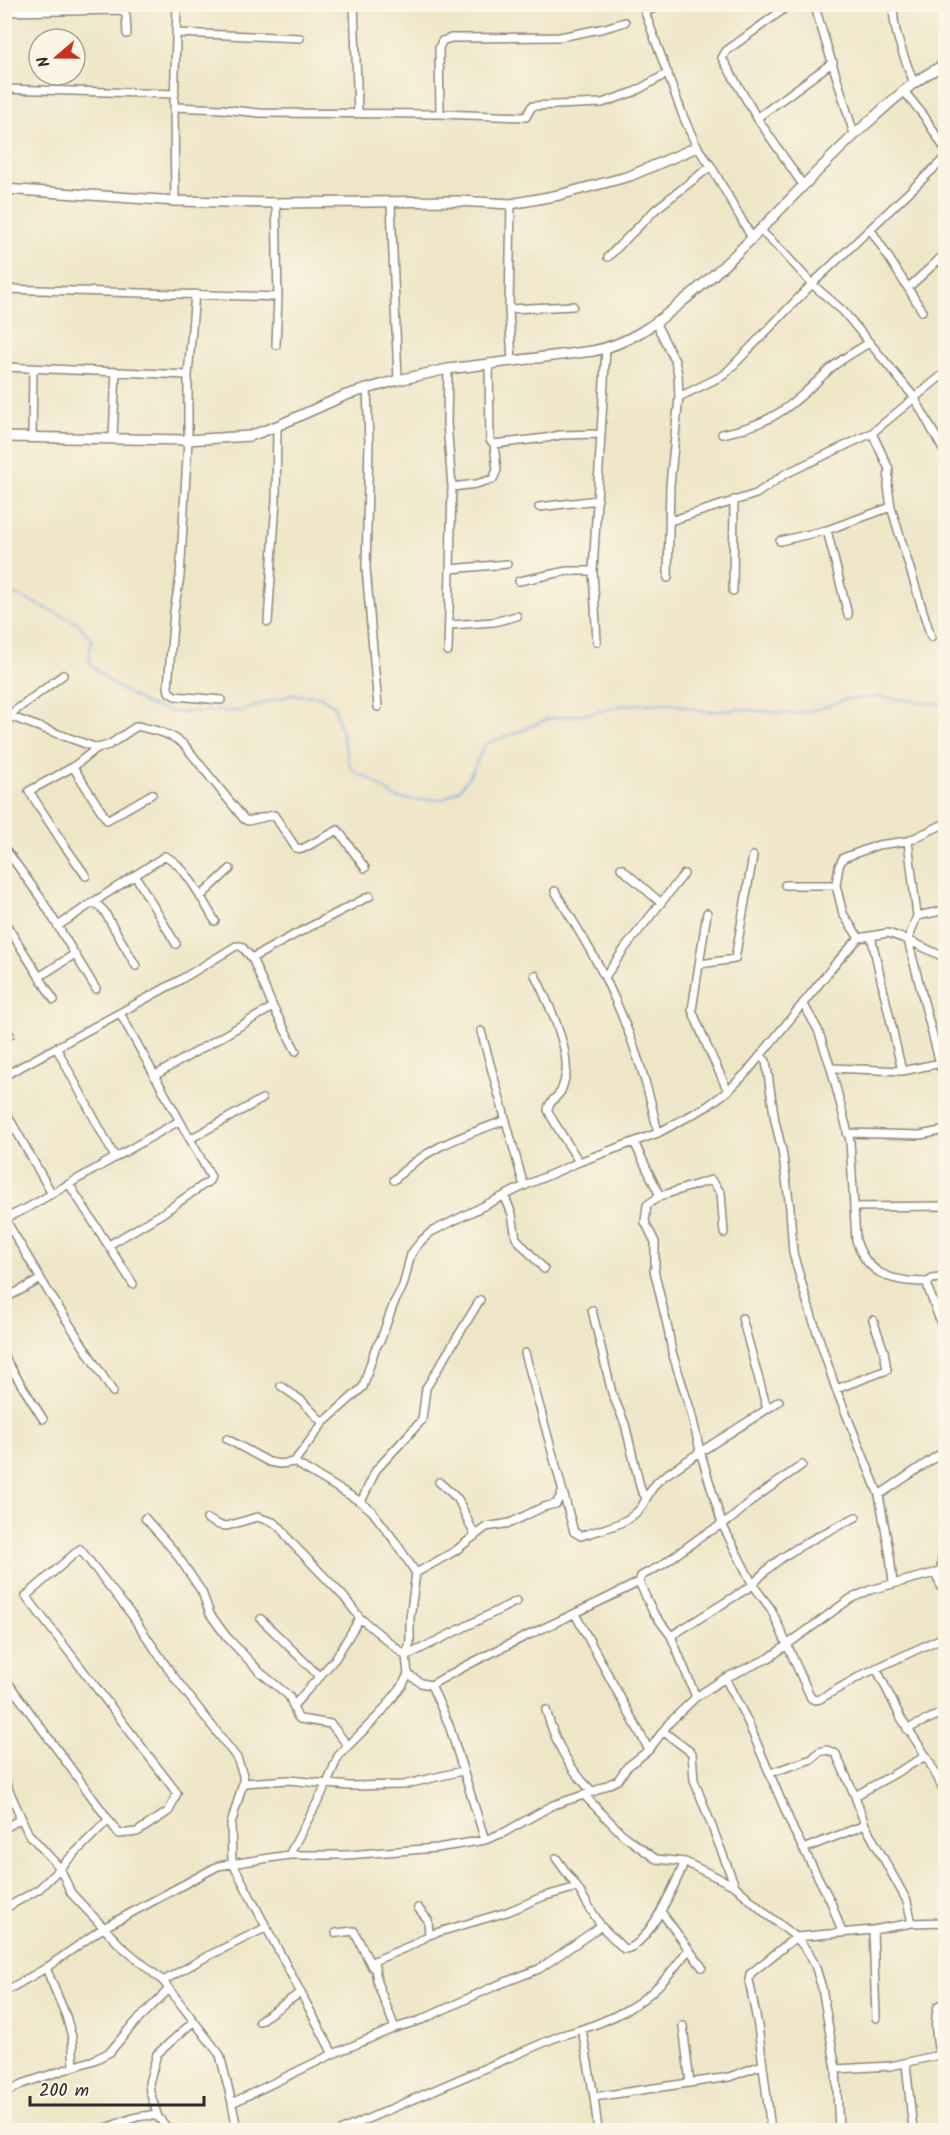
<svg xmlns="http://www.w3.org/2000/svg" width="950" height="2135" viewBox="0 0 950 2135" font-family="Kalam,sans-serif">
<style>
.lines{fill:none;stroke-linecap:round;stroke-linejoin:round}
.stream{stroke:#7bace6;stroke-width:1.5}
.street-casing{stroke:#8d887a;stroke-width:10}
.secondary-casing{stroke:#8d887a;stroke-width:12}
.street{stroke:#fff;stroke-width:7}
.secondary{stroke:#fff;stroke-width:9}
</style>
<rect width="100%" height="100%" fill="#fcf5e5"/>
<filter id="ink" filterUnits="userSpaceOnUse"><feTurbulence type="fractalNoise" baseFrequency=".0167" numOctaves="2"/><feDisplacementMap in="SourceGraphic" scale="12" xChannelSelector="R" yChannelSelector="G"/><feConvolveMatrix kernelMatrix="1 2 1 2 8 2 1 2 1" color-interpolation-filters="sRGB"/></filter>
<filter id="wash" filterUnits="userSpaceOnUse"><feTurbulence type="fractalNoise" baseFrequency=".008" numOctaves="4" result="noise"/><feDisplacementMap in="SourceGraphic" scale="24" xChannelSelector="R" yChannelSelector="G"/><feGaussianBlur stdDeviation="1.35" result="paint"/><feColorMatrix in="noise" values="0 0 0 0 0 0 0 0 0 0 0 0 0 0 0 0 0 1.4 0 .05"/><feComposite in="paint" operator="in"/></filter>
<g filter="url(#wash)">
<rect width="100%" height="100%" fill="#efe6c8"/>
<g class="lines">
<path class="stream" d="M 4,594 L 19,596 L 78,623 L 92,640 L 89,657 L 90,664 L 112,684 L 148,705 L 172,712 L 243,711 L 265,702 L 293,695 L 319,696 L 334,705 L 350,766 L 358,774 L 371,779 L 396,798 L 419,800 L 443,799 L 460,789 L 473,770 L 485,744 L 518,732 L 548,719 L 593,713 L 624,705 L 669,703 L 709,712 L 739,709 L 792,714 L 819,709 L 847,699 L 881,697 L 946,705"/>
</g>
</g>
<g filter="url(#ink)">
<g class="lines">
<defs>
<path id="street" d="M 354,4 L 358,113
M 642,4 L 683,116 L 697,147 L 711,166 L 752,238
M 791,4 L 726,51 L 722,58 L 757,118 L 803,185
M 814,4 L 854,134
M 894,4 C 891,31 906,59 914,84
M 4,12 L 122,10 L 126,15 L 127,34
M 645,12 L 665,4
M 176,33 L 300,38
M 4,89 L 175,94
M 903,90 L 924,116 L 946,151
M 174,107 L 222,109 L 259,113 L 440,114 L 526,117 L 532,106 L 602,103 L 634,92 L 668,73
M 440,114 L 439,48 L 442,41 L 451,38 L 560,37 L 605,28 L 625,22
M 757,118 L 833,62
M 175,201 L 174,107 L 177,4
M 391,203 L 398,380
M 511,204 L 509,309 L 512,362
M 760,230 L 783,252 L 812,284 L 843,311 L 888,365 L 914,397 L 946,455
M 871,230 L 908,288 L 946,253
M 608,257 L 656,209 L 711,166
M 939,259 L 946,267
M 908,288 L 922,311
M 4,289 L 278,297
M 195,294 L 188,375 L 188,440 L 180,577 L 174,611 L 168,687 L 169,692 L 175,696 L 221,700
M 509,309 L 573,306
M 656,324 L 675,361 L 678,374 L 679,397 L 670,485 L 668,578
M 276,345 L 278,297 L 276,203
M 489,363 L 490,440 L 494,444 L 546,438 L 560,435 L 600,434
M 4,367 L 188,375
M 448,369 L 447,423 L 452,487 L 448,651
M 367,389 L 369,442 L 366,568 L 378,707
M 679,397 L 724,375 L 812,284 L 946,157
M 872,433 L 889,469 L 888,486 L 891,507 L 931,637
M 722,434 C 776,423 792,405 830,369 C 841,359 856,351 869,343
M 113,437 L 116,371
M 32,438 L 33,369
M 452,487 L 476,484 L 493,479 L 497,470 L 494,444
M 539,507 L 598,500
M 670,521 L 756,494 L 785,474 L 872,433 L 946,372
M 827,530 L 848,615
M 780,541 L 827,530 L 891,507
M 450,569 L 507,564
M 519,581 L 567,571 L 593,571
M 733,591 L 734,500
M 268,622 L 276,501 L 277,426
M 449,625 L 494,622 L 517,616
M 597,642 L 593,571 L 606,348
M 9,716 L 97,748 L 109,745 L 137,726 C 155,730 174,734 186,747 L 244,819 L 248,821 L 274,815 L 296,848 L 302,849 L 338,830 L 365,868
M 4,719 L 63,675
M 73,767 L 107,820 L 152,794
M 4,847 L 40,897 L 96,989
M 621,868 L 661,903
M 86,876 L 64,845 L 29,791 L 73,767 L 97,748
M 136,877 L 176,944
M 785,885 L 836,885 L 843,914 L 859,938
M 836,885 L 839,866 L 843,858 L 878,845 L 908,841
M 555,891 C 572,920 591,949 606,980 C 630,1030 647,1078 658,1133
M 200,897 L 230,869
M 92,903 L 165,856 C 186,865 203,902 215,921
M 946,910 L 917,916 L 908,940 L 946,1087
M 707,913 L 692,1010 L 707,1046 L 728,1091
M 917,916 L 908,841 L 946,823
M 4,921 L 54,1000
M 58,926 L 92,903 L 98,905 L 104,911 L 136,966
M 871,936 L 902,1071
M 252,958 L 294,935 L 370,896
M 700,964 L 735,959 L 753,856
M 535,975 C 547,1000 569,1045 566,1073 C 565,1078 563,1087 561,1091 C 557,1098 548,1102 548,1110 C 548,1114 575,1155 579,1162
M 39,977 L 75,954
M 605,977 L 625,948 L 684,874
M 803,1003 L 818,1030 L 831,1068 L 850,1141 L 856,1240 C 867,1276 894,1282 928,1282
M 4,1025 L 10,1035
M 481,1031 L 524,1186
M 57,1049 L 115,1157
M 761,1056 L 766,1061 L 775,1121 L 782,1150 L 790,1208 L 793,1253 L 808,1305 L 836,1389 L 879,1495 L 890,1556 L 893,1583
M 831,1068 L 902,1071 L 946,1062
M 4,1076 L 180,980 L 236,946 L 241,946 L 252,958 L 273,1007 L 296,1051
M 154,1076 L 273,1007
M 4,1109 L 52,1194
M 847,1133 L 920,1135 L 946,1130
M 190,1139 L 262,1099
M 634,1142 L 660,1196 L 711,1180 L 721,1193 L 724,1233
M 394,1180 C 426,1147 463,1136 506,1120
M 69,1184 L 133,1284
M 660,1196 L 647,1205 L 645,1222 L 655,1242 L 655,1268 L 654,1270 L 668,1329 L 672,1352 L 691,1412 L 700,1451 L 722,1524 L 753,1585 L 771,1609 L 811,1698 L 815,1700 L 820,1699 L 862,1675 L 946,1636
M 505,1197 L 512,1214 L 516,1238 L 544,1269
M 855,1207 L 946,1206
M 4,1219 L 27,1208 L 179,1121
M 5,1219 L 48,1291 L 113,1392
M 109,1245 L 163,1213 L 209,1181 L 211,1177 L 120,1013
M 946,1277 L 932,1279 L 928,1282 L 928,1288 L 946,1337
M 4,1299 L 41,1279
M 592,1310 L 612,1393 L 625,1424 L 641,1490 L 645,1496 L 647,1496
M 742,1318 L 767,1409
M 525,1353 L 574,1532 L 581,1536 C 601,1529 629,1525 642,1506 C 649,1495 652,1485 663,1477 C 701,1450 741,1427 779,1401
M 4,1357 L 43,1419
M 281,1386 L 302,1401 L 323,1423
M 836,1389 L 887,1370 L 884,1351 L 873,1320
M 227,1439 L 269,1462 L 280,1464 L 294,1462 L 361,1502 L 372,1511 L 394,1540 L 416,1573 L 410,1618 L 410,1642 L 406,1656 L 408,1674 L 402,1686 L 380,1714 L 338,1756 L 327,1784 L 289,1855
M 294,1462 L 323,1423 L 363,1387 L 375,1349 L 381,1339 L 394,1303 L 403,1286 L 411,1254 L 421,1241 L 431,1232 L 524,1186 L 579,1162 L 658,1133 L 706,1107 L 728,1091 L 747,1072 L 836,963 L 859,938 L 888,933 L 908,940 L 946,958
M 439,1482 L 458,1499 L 475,1536
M 879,1495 L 946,1450
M 361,1502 L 376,1470 L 422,1420 L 426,1388 L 480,1300
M 145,1518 L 175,1552 L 202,1592 L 210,1614 L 226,1636 L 260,1672 L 289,1696 L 297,1716 L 300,1719 L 331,1724 L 348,1746
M 207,1519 L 219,1525 L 227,1526 L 257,1517 L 273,1522 L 281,1528 L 290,1541 L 344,1597 L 360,1618 L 406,1656 L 517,1601
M 946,1521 L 941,1569 L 935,1574 L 946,1596
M 416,1573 L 455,1551 L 486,1527 L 510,1523 L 543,1507 L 556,1504 L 562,1493
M 575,1614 L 649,1750
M 261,1619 L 320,1677
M 671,1636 L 753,1585 C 774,1556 824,1533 856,1517
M 876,1668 L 901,1718 L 926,1756 L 946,1794
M 408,1674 L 421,1683 L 431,1685 L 449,1725 L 485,1840
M 4,1677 L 119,1834 L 137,1832 L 169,1811 L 177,1793 L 26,1596 L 80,1549 L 131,1614 L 171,1673 L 237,1758 L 243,1775 L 243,1783 L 231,1824 L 232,1862 L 333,2054
M 725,1678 L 747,1720 L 794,1831 L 831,1902 L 842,1932
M 431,1685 C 498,1646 570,1618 639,1582
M 696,1697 L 671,1636 L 653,1612 L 639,1582 L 641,1576 L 662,1565 L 702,1536 L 731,1519 L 755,1498 L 802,1465
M 294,1705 L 335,1659 L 360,1618
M 546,1710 C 555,1742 569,1770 593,1792
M 907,1729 L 946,1711
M 664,1732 L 692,1753 L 694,1780 L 735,1886
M 770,1773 L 812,1759 L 819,1752 L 827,1750 L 836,1754 L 855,1796
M 4,1779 L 28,1833 L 60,1868 L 71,1893 L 120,1945 L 163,1981 L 220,2055 L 232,2103 L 237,2130
M 243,1783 L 289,1780 L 349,1786 L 403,1785 L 462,1771
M 4,1829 L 20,1819 L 19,1816
M 803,1849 L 865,1825
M 556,1858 L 577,1887 L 601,1926 L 624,1949 C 647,1950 676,1881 685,1862 L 656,1859 L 624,1836 L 584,1795
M 685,1862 L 735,1886 L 765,1913 L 796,1937 L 808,1952 L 815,1965 L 822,1988 L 836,2069 L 839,2130
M 418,1908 L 428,1920 L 429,1935
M 4,1909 L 39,1889 L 108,1820
M 662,1913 L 702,1967
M 912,1923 L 907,1901 L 865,1825 L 855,1796 L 926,1756
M 873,1930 L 876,2018
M 336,1933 L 354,1931 L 372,1967
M 46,1968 L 66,2016 L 72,2037 L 74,2066
M 163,1981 L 204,1958 L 265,1928
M 4,1992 L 46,1968 L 103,1928 L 218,1866 L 289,1855 L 347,1855 L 437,1848 L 485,1840 L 505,1832 L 553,1805 L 593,1792 L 618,1780 L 627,1767 L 649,1750 L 669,1723 L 696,1697 L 725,1678 L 769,1658 L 850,1599 L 870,1590 L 946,1570
M 259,2021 L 300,1993
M 683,2026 L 690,2083
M 395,2028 L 377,1982 L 374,1961 L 412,1945 L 429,1935 L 507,1912 L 542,1897 L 577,1887
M 582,2029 L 594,2097 L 598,2130
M 939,2055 C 937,2039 933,2022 938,2006 L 946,2002
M 906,2064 L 913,2130
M 836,2069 L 891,2066 L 939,2055 L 946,2058
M 4,2094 L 22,2084 L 94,2060 L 110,2052 L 129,2029 L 169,1989
M 594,2097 L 729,2077 L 762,2065
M 232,2103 L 333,2054 L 395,2028 L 421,2020 L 495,1986 L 539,1969 L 601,1926
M 101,2130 C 117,2125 141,2111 158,2117
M 169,2130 L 158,2117 L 150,2092 L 149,2083 L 157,2054 L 193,2022
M 342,2130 L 559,2036 C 596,2026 636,2011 662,1982 C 672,1972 680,1960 689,1949
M 771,2130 L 758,2026 L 749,1980 L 750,1974 L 796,1937 L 873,1930 L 912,1923 L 946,1922"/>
<path id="secondary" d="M 4,189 L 175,201 L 276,203 L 458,201 L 511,204 L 559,195 L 630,176 L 697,147
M 4,437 L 188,440 L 250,436 L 277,426 L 346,395 L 398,380 L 448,369 L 593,351 C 628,344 656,324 683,301 C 752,246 807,176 873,118 C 895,98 918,77 946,64"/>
</defs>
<use href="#street" class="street-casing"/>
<use href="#secondary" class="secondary-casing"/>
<use href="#street" class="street"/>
<use href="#secondary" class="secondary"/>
</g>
</g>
<rect width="950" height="2135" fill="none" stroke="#fcf5e5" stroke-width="24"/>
<g transform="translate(57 57) rotate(250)"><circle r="28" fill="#fcf5e5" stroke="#a8a49b" stroke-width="1.5"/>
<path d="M0-4.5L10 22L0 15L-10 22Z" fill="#c8321e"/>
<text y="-9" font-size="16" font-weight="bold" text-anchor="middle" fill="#2b2b2b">N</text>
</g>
<path d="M30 2096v9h174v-9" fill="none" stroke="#2b2b2b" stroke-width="3"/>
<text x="39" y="2096" font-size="18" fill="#2b2b2b" stroke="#fcf5e5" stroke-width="4.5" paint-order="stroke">200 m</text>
</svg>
